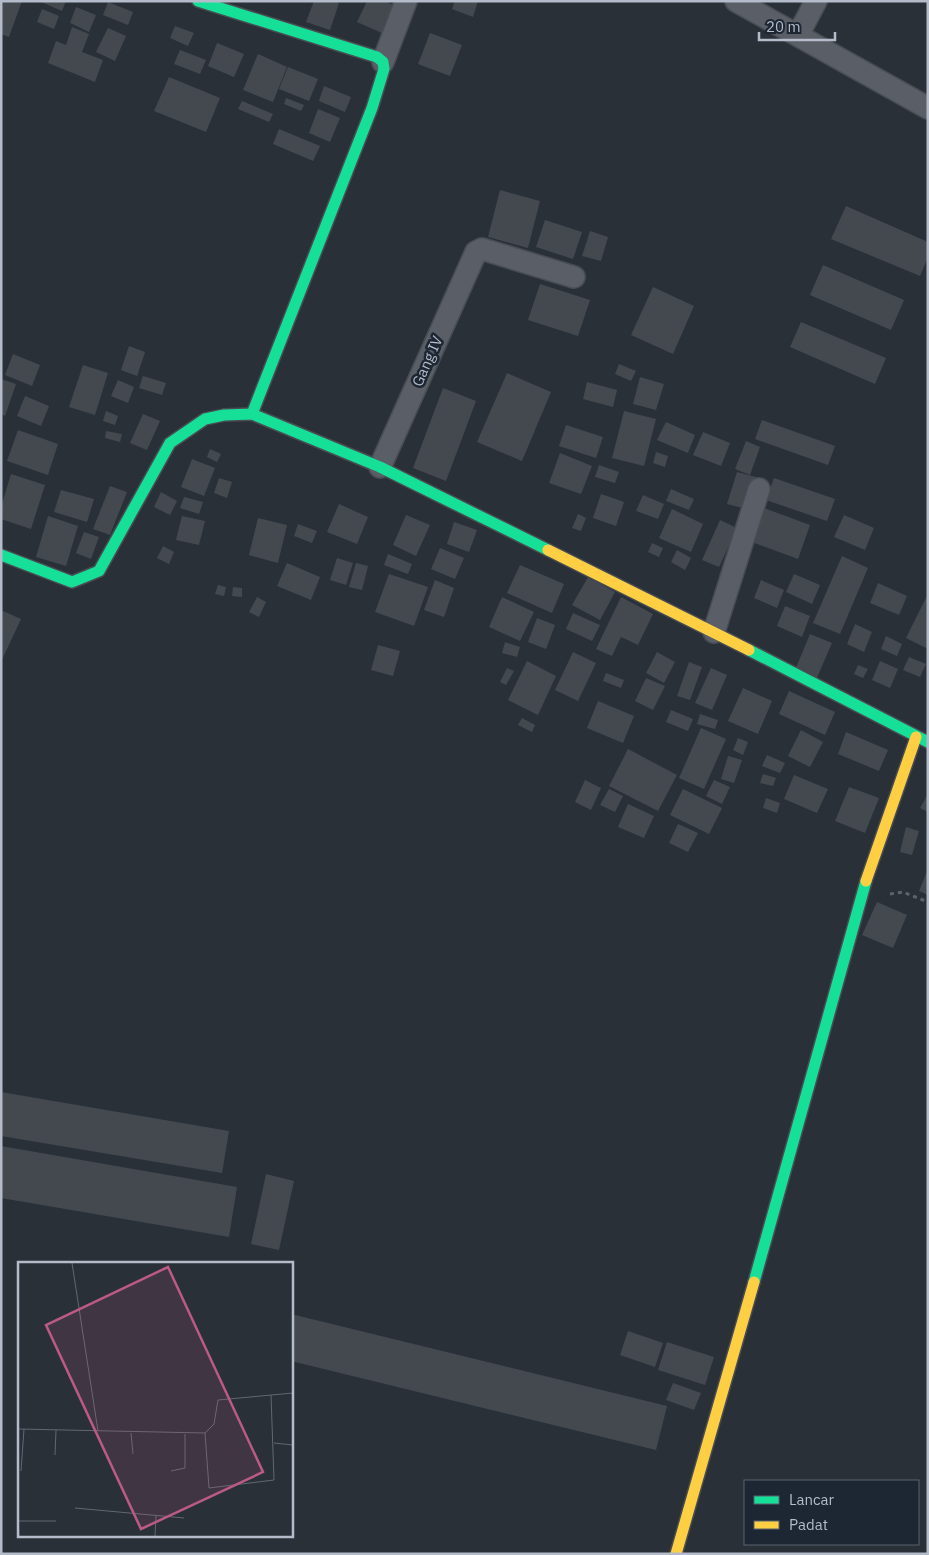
<svg xmlns="http://www.w3.org/2000/svg" width="929" height="1555" viewBox="0 0 929 1555" font-family="'IBM Plex Sans',sans-serif">
<style>
.building{fill:#444950}
.lines{fill:none;stroke-linecap:round;stroke-linejoin:round}
.street-casing{stroke:#484c53;stroke-width:24}
.fast-casing{stroke:#484c53;stroke-width:14}
.slow-casing{stroke:#484c53;stroke-width:14}
.path{stroke:#5d636a;stroke-width:3;stroke-dasharray:4 4;stroke-linecap:butt}
.street{stroke:#5a5e66;stroke-width:21}
.fast{stroke:#16e098;stroke-width:11}
.slow{stroke:#ffcf43;stroke-width:11}
.labels{text-anchor:middle;dominant-baseline:central;stroke-width:5;stroke-linejoin:round;paint-order:stroke}
.street-label{font-size:15px;fill:#b4bcc9;stroke:#1d2633}
.inset-road{fill:none;stroke:#616872;stroke-width:1}
.view{fill:#bc5a87;fill-opacity:0.15;stroke:#bc5a87;stroke-width:2.5}
.inset-edge{fill:none;stroke:#b4bcc9;stroke-width:2.5}
</style>
<rect width="100%" height="100%" fill="#2a3038"/>
<path class="building" d="M 1,1 L 22,1 L 9,37 L 1,34 Z
M 39,1 L 66,1 L 62,11 Z
M 314,1 L 334,1 L 339,3 L 330,30 L 306,22 Z
M 367,1 L 385,1 L 397,7 L 384,34 L 357,22 Z
M 455,1 L 478,1 L 473,17 L 452,9 Z
M 108,2 L 133,12 L 128,25 L 103,15 Z
M 76,7 L 96,15 L 89,32 L 70,23 Z
M 42,9 L 59,16 L 54,29 L 37,22 Z
M 175,26 L 194,33 L 188,46 L 170,38 Z
M 72,27 L 89,34 L 82,52 L 103,60 L 95,82 L 48,63 L 56,41 L 66,45 Z
M 108,28 L 126,36 L 115,61 L 96,52 Z
M 430,33 L 462,45 L 450,76 L 418,64 Z
M 217,43 L 244,54 L 234,77 L 208,66 Z
M 180,50 L 206,60 L 200,74 L 174,64 Z
M 258,54 L 287,67 L 273,102 L 243,90 Z
M 288,67 L 318,79 L 309,101 L 279,89 Z
M 169,77 L 220,98 L 206,132 L 154,111 Z
M 324,86 L 351,97 L 345,112 L 319,101 Z
M 286,98 L 304,105 L 301,111 L 284,104 Z
M 242,101 L 273,114 L 269,122 L 238,109 Z
M 318,109 L 340,118 L 330,142 L 309,133 Z
M 279,129 L 320,146 L 313,161 L 273,144 Z
M 500,190 L 540,201 L 528,248 L 488,237 Z
M 846,206 L 928,242 L 928,257 L 920,276 L 831,239 Z
M 545,220 L 582,232 L 573,259 L 536,247 Z
M 590,231 L 608,237 L 601,261 L 582,256 Z
M 823,265 L 904,300 L 891,330 L 810,295 Z
M 540,284 L 590,300 L 578,336 L 528,320 Z
M 653,287 L 694,306 L 673,354 L 631,335 Z
M 801,322 L 886,358 L 875,384 L 790,347 Z
M 129,346 L 145,352 L 137,376 L 121,370 Z
M 13,354 L 40,365 L 32,386 L 5,375 Z
M 619,364 L 636,371 L 631,381 L 615,374 Z
M 83,365 L 108,373 L 95,415 L 69,407 Z
M 507,373 L 551,392 L 522,461 L 477,442 Z
M 143,376 L 166,383 L 162,395 L 139,388 Z
M 640,377 L 664,384 L 656,410 L 633,404 Z
M 1,379 L 16,384 L 5,416 L 1,414 Z
M 118,380 L 134,387 L 128,403 L 111,396 Z
M 587,382 L 617,390 L 613,407 L 583,399 Z
M 443,388 L 476,401 L 446,481 L 413,468 Z
M 25,396 L 49,406 L 41,426 L 17,416 Z
M 106,411 L 118,416 L 115,425 L 103,421 Z
M 624,411 L 656,419 L 644,466 L 612,458 Z
M 143,414 L 160,421 L 147,450 L 130,443 Z
M 762,420 L 835,446 L 828,465 L 755,439 Z
M 666,422 L 695,435 L 688,453 L 657,440 Z
M 566,425 L 603,437 L 596,458 L 559,446 Z
M 18,430 L 58,444 L 48,475 L 7,461 Z
M 106,431 L 122,434 L 120,442 L 105,438 Z
M 703,432 L 730,443 L 721,466 L 693,455 Z
M 746,441 L 760,447 L 750,475 L 735,469 Z
M 210,449 L 221,454 L 217,462 L 207,457 Z
M 656,452 L 668,456 L 665,467 L 653,463 Z
M 560,453 L 592,466 L 581,494 L 549,483 Z
M 192,459 L 215,468 L 204,496 L 181,487 Z
M 599,465 L 619,472 L 615,483 L 595,477 Z
M 737,472 L 756,477 L 747,509 L 727,504 Z
M 11,474 L 45,485 L 31,529 L 1,519 L 1,507 Z
M 219,478 L 232,482 L 227,498 L 214,493 Z
M 774,478 L 835,499 L 827,521 L 766,500 Z
M 110,486 L 127,492 L 110,535 L 93,529 Z
M 671,489 L 694,499 L 689,510 L 666,501 Z
M 61,490 L 94,499 L 87,522 L 54,512 Z
M 161,492 L 177,501 L 170,515 L 154,507 Z
M 601,494 L 624,502 L 616,526 L 593,518 Z
M 643,495 L 664,504 L 658,519 L 636,511 Z
M 184,497 L 203,502 L 199,514 L 180,508 Z
M 339,504 L 368,517 L 357,544 L 327,532 Z
M 764,508 L 810,525 L 798,559 L 752,542 Z
M 672,509 L 703,524 L 691,552 L 659,538 Z
M 578,514 L 586,518 L 581,531 L 572,528 Z
M 406,515 L 430,525 L 416,556 L 393,545 Z
M 844,515 L 874,528 L 865,550 L 834,537 Z
M 48,516 L 78,526 L 66,566 L 36,557 Z
M 182,516 L 205,521 L 199,545 L 176,540 Z
M 258,518 L 287,525 L 278,563 L 249,555 Z
M 720,520 L 737,528 L 719,567 L 702,560 Z
M 454,522 L 477,530 L 469,552 L 447,544 Z
M 298,524 L 317,531 L 312,543 L 294,536 Z
M 84,532 L 99,537 L 91,559 L 76,553 Z
M 652,543 L 663,548 L 659,557 L 648,552 Z
M 163,546 L 174,552 L 169,564 L 157,558 Z
M 440,548 L 464,558 L 455,579 L 431,569 Z
M 677,550 L 691,558 L 685,570 L 671,562 Z
M 388,554 L 412,564 L 408,574 L 384,565 Z
M 842,556 L 868,568 L 840,634 L 813,623 Z
M 337,558 L 353,563 L 346,585 L 330,580 Z
M 287,563 L 320,577 L 311,600 L 277,586 Z
M 356,563 L 368,566 L 362,590 L 349,587 Z
M 520,565 L 564,584 L 552,613 L 507,593 Z
M 389,574 L 428,587 L 414,626 L 375,612 Z
M 794,574 L 820,585 L 812,604 L 786,592 Z
M 588,577 L 615,592 L 600,620 L 572,605 Z
M 435,580 L 454,588 L 444,617 L 424,610 Z
M 761,580 L 784,590 L 777,608 L 754,598 Z
M 878,583 L 907,596 L 899,615 L 870,603 Z
M 218,585 L 226,587 L 224,596 L 215,594 Z
M 233,587 L 242,588 L 242,597 L 232,596 Z
M 928,594 L 928,649 L 906,638 Z
M 257,597 L 266,602 L 259,617 L 249,612 Z
M 502,597 L 534,612 L 520,641 L 489,627 Z
M 621,597 L 653,614 L 638,645 L 621,637 L 612,656 L 596,649 Z
M 785,606 L 810,616 L 802,637 L 777,626 Z
M 1,610 L 21,619 L 1,662 Z
M 573,613 L 600,625 L 592,641 L 566,629 Z
M 537,618 L 555,625 L 546,649 L 528,642 Z
M 855,624 L 872,632 L 864,652 L 847,644 Z
M 810,634 L 832,643 L 816,680 L 795,670 Z
M 886,636 L 902,644 L 897,656 L 881,649 Z
M 505,642 L 520,647 L 517,657 L 502,653 Z
M 378,645 L 400,651 L 393,676 L 371,670 Z
M 573,652 L 596,663 L 578,701 L 555,690 Z
M 657,652 L 675,662 L 664,683 L 646,673 Z
M 909,657 L 926,664 L 920,677 L 903,670 Z
M 527,661 L 556,676 L 538,715 L 508,700 Z
M 880,661 L 898,669 L 890,688 L 872,680 Z
M 689,662 L 702,667 L 690,700 L 677,696 Z
M 858,665 L 868,669 L 863,678 L 854,674 Z
M 507,668 L 514,671 L 506,685 L 500,682 Z
M 711,668 L 727,675 L 712,710 L 695,703 Z
M 606,673 L 624,680 L 621,688 L 603,681 Z
M 646,678 L 665,686 L 653,710 L 635,701 Z
M 743,688 L 772,701 L 758,734 L 728,721 Z
M 789,691 L 835,712 L 825,735 L 779,714 Z
M 598,701 L 634,716 L 623,743 L 587,728 Z
M 671,710 L 693,719 L 688,731 L 666,722 Z
M 700,714 L 718,720 L 715,729 L 697,724 Z
M 522,718 L 535,725 L 532,732 L 518,725 Z
M 701,728 L 726,739 L 704,789 L 679,778 Z
M 801,730 L 823,742 L 810,767 L 788,756 Z
M 846,732 L 888,750 L 879,771 L 838,754 Z
M 738,738 L 748,742 L 743,755 L 733,750 Z
M 628,749 L 677,775 L 658,811 L 609,786 Z
M 767,755 L 785,763 L 780,773 L 762,766 Z
M 728,756 L 742,760 L 734,783 L 721,779 Z
M 763,774 L 776,778 L 773,786 L 760,783 Z
M 794,775 L 828,789 L 817,813 L 784,799 Z
M 585,780 L 601,788 L 591,810 L 575,802 Z
M 714,780 L 730,787 L 722,804 L 706,796 Z
M 849,787 L 879,798 L 865,833 L 835,821 Z
M 609,789 L 623,796 L 615,812 L 600,805 Z
M 683,789 L 722,808 L 709,834 L 670,815 Z
M 928,794 L 928,812 L 920,808 Z
M 766,798 L 780,803 L 777,813 L 763,808 Z
M 628,804 L 654,816 L 644,838 L 618,827 Z
M 678,824 L 698,833 L 688,852 L 669,843 Z
M 906,827 L 919,831 L 912,855 L 900,852 Z
M 928,869 L 928,895 L 919,891 Z
M 877,902 L 907,915 L 893,948 L 862,935 Z
M 1,1092 L 229,1131 L 222,1173 L 1,1136 Z
M 1,1146 L 237,1187 L 229,1237 L 1,1198 Z
M 266,1174 L 294,1181 L 279,1250 L 251,1244 Z
M 291,1314 L 667,1406 L 656,1450 L 291,1361 Z
M 628,1331 L 663,1343 L 655,1367 L 620,1355 Z
M 667,1342 L 714,1357 L 705,1385 L 658,1370 Z
M 673,1383 L 701,1393 L 694,1410 L 666,1400 Z"/>
<g class="lines">
<defs>
<path id="street" d="M 736,1 L 928,108
M 798,35 L 816,1
M 383,62 L 406,1
M 380,467 L 476,252 L 482,249 L 574,277
M 714,632 L 759,489"/>
<path id="fast" d="M 198,1 L 377,57 L 383,62 L 384,69 L 372,108 L 252,414
M 1,555 L 72,582 L 99,571 L 170,443 L 205,419 L 224,415 L 252,414 L 380,467 L 548,550
M 749,650 L 928,742
M 754,1282 L 866,881"/>
<path id="slow" d="M 548,550 L 749,650
M 866,881 L 916,737
M 676,1554 L 754,1282"/>
</defs>
<use href="#street" class="street-casing"/>
<use href="#fast" class="fast-casing"/>
<use href="#slow" class="slow-casing"/>
<path class="path" d="M 890,894 L 903,892 L 928,902"/>
<use href="#street" class="street"/>
<use href="#fast" class="fast"/>
<use href="#slow" class="slow"/>
</g>
<g class="labels">
<g class="street-label">
<text transform="translate(427 361) rotate(-66)">Gang IV</text>
</g>
</g>
<g transform="translate(18 1262)">
<rect width="275" height="275" fill="#2a3038"/>
<path class="inset-road" d="M 54,1 L 80,169M 0,167 L 187,171 L 196,162 L 200,138 L 275,131M 113,171 L 115,192M 187,171 L 191,226 L 256,218 L 253,133M 256,181 L 275,183M 37,193 L 38,168M 3,209 L 6,167M 153,209 L 167,206 L 167,172M 57,246 L 166,256M 0,251 L 1,274M 1,259 L 38,259M 137,274 L 138,254"/>
<path class="view" d="M 150,5 L 245,210 L 123,267 L 28,63 Z"/>
<rect width="275" height="275" class="inset-edge"/>
</g>
<rect width="929" height="1555" fill="none" stroke="#b4bcc9" stroke-width="5"/>
<rect x="744" y="1480" width="175" height="65" fill="#1d2633" stroke="#59626f"/>
<rect x="754" y="1496" width="25" height="8" fill="#16e098" stroke="#59626f"/>
<text x="789" y="1505" font-size="15" fill="#b4bcc9">Lancar</text>
<rect x="754" y="1521" width="25" height="8" fill="#ffcf43" stroke="#59626f"/>
<text x="789" y="1530" font-size="15" fill="#b4bcc9">Padat</text>
<path d="M759 32v8h76v-8" fill="none" stroke="#b4bcc9" stroke-width="2.5"/>
<text x="766" y="32" font-size="15" fill="#b4bcc9" stroke="#1d2633" stroke-width="4" paint-order="stroke">20 m</text>
</svg>
